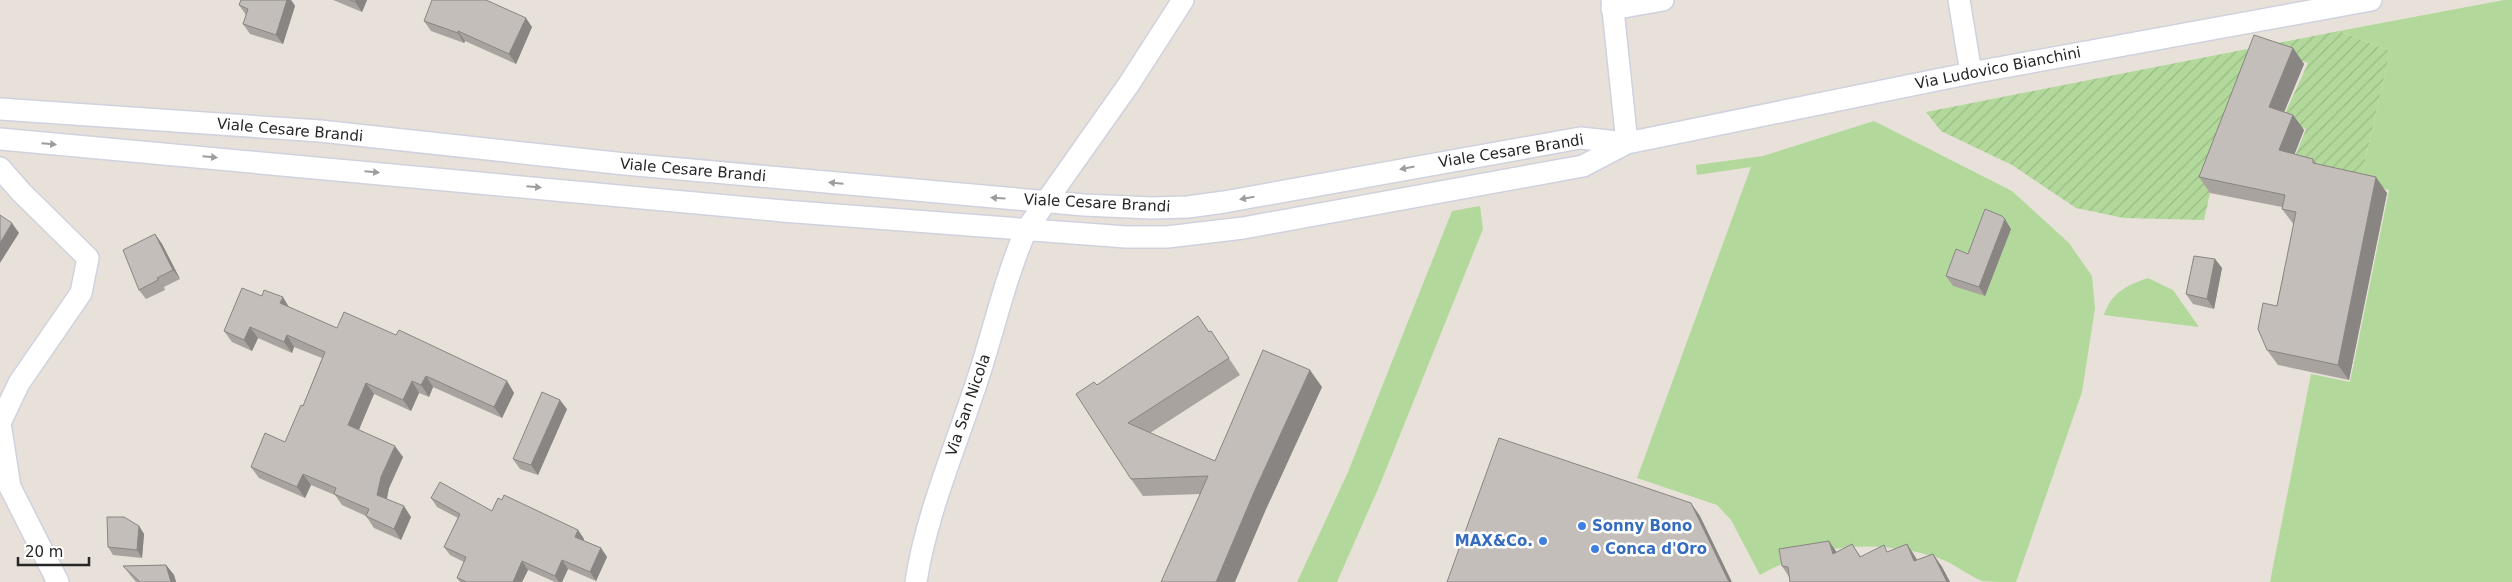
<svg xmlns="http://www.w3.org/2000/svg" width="2512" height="582" viewBox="0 0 2512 582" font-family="'DejaVu Sans',sans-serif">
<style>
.grass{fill:#b2d99b}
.garden{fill:url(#garden-furrows)}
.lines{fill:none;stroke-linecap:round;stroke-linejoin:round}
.minor-casing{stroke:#cfd2de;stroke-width:24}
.minor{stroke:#fff;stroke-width:21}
.wall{fill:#a8a39f}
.shaded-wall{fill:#888582}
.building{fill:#c3beb9;stroke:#888582}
.oneway{fill:#9d9d9d}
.shop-dot{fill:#3f7fe0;stroke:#fff;stroke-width:2}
.labels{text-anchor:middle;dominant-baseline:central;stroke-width:5;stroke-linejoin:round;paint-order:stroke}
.street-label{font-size:15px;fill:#262626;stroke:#fff}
.shop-label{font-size:15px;font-weight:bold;fill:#366cbe;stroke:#fff;text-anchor:start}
</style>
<defs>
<pattern id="garden-furrows" width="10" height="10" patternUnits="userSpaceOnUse" patternTransform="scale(1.25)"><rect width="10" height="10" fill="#b2d99b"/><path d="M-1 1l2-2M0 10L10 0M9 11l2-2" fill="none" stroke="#99ba85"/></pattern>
</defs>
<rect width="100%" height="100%" fill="#e8e1d9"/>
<path class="grass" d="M 2504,0 L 2512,0 L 2512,582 L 2270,582 L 2311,374 L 2350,382 L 2389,190 L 2360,183 L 2390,51 L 2339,31 Z
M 1874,121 L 2012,191 L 2069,243 L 2092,276 L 2095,308 L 2082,392 L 2016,582 C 2007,582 1991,582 1982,581 C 1967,575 1954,563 1938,558 C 1879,538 1814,544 1760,575 L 1731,520 L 1717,505 L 1637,478 L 1751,167 L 1697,175 L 1696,165 L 1763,156 Z
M 1480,206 L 1483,229 L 1381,482 L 1337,582 L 1297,582 L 1348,472 L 1452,211 Z
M 2148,278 L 2173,290 L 2199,327 L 2104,315 C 2111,293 2127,285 2148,278 Z"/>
<path class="garden" d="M 2339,31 L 2390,51 L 2360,183 L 2292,164 L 2306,129 L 2282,120 L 2308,63 L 2266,48 L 2210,193 L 2204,220 L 2124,218 L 2076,208 L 2012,165 L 1941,131 L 1926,112 Z"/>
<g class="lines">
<defs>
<path id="minor" d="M 1612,0 L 1627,143
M 1959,0 L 1971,73
M 1612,9 L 1663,0
M 0,109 L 320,131 L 625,164 L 1084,205 L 1151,208 L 1188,207 L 1224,202 L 1580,138 L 1627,143
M 0,139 L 783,211 L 1126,237 L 1167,237 L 1243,228 L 1583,166 L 1627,143 L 1971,73 L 2371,0
M 0,168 L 21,192 L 88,258 L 81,293 L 19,383 L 0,423
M 0,423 L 10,487 L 58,582
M 916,582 C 925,520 953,453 973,393 C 992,339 1003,283 1026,230 L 1129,84 L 1183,0"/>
</defs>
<use href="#minor" class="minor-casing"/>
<use href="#minor" class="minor"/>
</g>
<path class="wall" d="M 241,0 L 291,0 L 295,6 L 283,44 L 250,34 L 243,24 L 246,15 L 239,5 Z
M 333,0 L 367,0 L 362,12 Z
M 424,21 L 532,27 L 516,64 L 465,41 L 464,43 L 431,31 Z
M 2293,48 L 2304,64 L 2284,112 L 2293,115 L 2304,130 L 2294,154 L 2313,159 L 2317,164 L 2387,193 L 2349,380 L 2278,365 L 2267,350 L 2294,225 L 2282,209 L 2282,207 L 2210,193 L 2199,177 Z
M 2011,229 L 1985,296 L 1953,286 L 1946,276 L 1968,254 Z
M 155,234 L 162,244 L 180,279 L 164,287 L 165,290 L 146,299 L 139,290 Z
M 2215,259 L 2222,268 L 2214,309 L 2193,304 L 2186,294 Z
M 290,308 L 337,328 L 396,335 L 507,381 L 514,393 L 502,418 L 433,387 L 429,397 L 419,393 L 411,411 L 374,394 L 358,430 L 403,457 L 389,488 L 387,499 L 411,517 L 401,540 L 374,528 L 366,516 L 342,505 L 335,495 L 311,485 L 305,498 L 259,478 L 251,467 L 285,442 L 303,406 L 322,358 L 294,347 L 292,353 L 258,338 L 252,351 L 232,342 L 224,331 Z
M 1211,331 L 1240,375 L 1150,433 L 1215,461 L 1322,387 L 1267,507 L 1200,494 L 1143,496 L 1131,479 L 1097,385 Z
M 567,409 L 538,475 L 520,469 L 513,459 Z
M 431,498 L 578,530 L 584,539 L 583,540 L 601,548 L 607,557 L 596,581 L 568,569 L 562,582 L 555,582 L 528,570 L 522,582 L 460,582 L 457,578 L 464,562 L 450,555 L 444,547 L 458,518 L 437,507 Z
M 139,526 L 144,534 L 142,558 L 113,555 L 108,547 Z
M 1852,544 L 1861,557 L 1889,552 L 1907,544 L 1917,560 L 1933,554 L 1942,567 L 1950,582 L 1790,582 L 1789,577 L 1782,566 L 1837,552 Z
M 166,565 L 174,575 L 176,582 L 136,582 L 131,576 L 123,566 Z"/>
<path class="shaded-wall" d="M 287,0 L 291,0 L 295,6 L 283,44 L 276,35 Z
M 356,0 L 367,0 L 362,12 L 355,2 Z
M 526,18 L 532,27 L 516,64 L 509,54 Z
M 458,31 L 465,41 L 464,43 L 458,33 Z
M 2293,48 L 2304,64 L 2280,122 L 2269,107 Z
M 2293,115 L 2304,130 L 2290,166 L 2279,150 Z
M 2376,177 L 2387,193 L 2349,380 L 2338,365 Z
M 2005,219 L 2011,229 L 1985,296 L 1979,287 Z
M 12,223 L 19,233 L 0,263 L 0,243 Z
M 155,234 L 162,244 L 180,279 L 173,270 Z
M 2215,259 L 2222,268 L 2214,309 L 2207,299 Z
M 283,297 L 290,309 L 280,303 Z
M 250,327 L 258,338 L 252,351 L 244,340 Z
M 287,335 L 294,347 L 292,353 L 284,342 Z
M 1310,370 L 1322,387 L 1267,507 L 1235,582 L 1216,582 L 1255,490 Z
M 426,376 L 433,387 L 429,397 L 421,385 Z
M 412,381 L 419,393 L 411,411 L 403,400 Z
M 507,381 L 514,393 L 502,418 L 494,407 Z
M 366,383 L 374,394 L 356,437 L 348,425 Z
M 560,400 L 567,409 L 538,475 L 531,465 Z
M 395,446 L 403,457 L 389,488 L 385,506 L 377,495 L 381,477 Z
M 303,474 L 311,485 L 305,498 L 297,487 Z
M 1691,503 L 1700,516 L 1732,582 L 1729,582 Z
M 404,506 L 411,517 L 401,540 L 394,529 Z
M 139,526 L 144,534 L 142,558 L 137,550 Z
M 578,530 L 584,539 L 581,545 L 575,537 Z
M 1829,541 L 1838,554 L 1833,554 Z
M 1907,544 L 1916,558 L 1924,575 L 1914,561 Z
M 601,548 L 607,557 L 596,581 L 590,572 Z
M 1933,554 L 1942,567 L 1950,582 L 1947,582 Z
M 562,560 L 568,569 L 562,582 L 559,582 L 555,576 Z
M 522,561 L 528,570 L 522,582 L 513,582 Z
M 166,565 L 174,575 L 176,582 L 171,582 Z"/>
<path class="building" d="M 241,0 L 287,0 L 276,35 L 243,24 L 248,9 L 239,5 Z
M 350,0 L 356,0 L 355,2 Z
M 432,0 L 486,0 L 526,18 L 509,54 L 458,31 L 458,33 L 424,21 Z
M 2254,35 L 2293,48 L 2269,107 L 2293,115 L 2279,150 L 2313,159 L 2313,163 L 2376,177 L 2338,365 L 2267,350 L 2258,329 L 2263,303 L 2277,306 L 2296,212 L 2282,209 L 2285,195 L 2199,177 Z
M 1985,209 L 2002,216 L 2005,219 L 1979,287 L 1946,276 L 1956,249 L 1968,254 Z
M 0,215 L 12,223 L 0,243 Z
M 155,234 L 173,270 L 157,278 L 158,280 L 139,290 L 123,250 Z
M 2194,256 L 2215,259 L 2207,299 L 2186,294 Z
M 242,288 L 262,296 L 264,290 L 283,297 L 280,303 L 337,328 L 344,312 L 396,335 L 399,330 L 507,381 L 494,407 L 426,376 L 421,385 L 412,381 L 403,400 L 366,383 L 348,425 L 395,446 L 381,477 L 377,495 L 404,506 L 394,529 L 366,516 L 369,509 L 334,494 L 336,488 L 303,474 L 297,487 L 251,467 L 265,433 L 285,442 L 301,405 L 303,406 L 325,352 L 287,335 L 284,342 L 250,327 L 244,340 L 224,331 Z
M 1198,316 L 1209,332 L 1211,331 L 1229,358 L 1128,423 L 1215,461 L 1263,350 L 1310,370 L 1255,490 L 1216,582 L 1161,582 L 1208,476 L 1131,479 L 1076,394 L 1094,382 L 1097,385 Z
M 542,392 L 560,400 L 531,465 L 513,459 Z
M 1499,438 L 1691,503 L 1729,582 L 1447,582 Z
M 440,482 L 492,511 L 498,498 L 502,500 L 504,495 L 578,530 L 575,537 L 601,548 L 590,572 L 562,560 L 555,576 L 522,561 L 513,582 L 465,582 L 465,581 L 457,578 L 466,557 L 444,547 L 460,514 L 431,498 Z
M 107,517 L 124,517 L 139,526 L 137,550 L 108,547 Z
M 1829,541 L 1833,554 L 1852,544 L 1860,557 L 1884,545 L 1887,552 L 1907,544 L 1914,561 L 1933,554 L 1947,582 L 1790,582 L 1788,567 L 1782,566 L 1779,549 Z
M 166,565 L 171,582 L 140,582 L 123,566 Z"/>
<defs><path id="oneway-solid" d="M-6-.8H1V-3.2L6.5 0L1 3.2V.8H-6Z" transform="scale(1.25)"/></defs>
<g class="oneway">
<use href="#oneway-solid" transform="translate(49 144) rotate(5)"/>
<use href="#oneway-solid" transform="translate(210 157) rotate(5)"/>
<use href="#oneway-solid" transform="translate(1407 168) rotate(169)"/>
<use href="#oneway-solid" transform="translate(372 172) rotate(5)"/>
<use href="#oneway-solid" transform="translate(836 183) rotate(-175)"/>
<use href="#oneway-solid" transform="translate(534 187) rotate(5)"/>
<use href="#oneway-solid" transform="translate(998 198) rotate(-176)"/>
<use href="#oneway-solid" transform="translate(1247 198) rotate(170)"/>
</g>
<g class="shop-dot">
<circle cx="1582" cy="526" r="5"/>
<circle cx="1543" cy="541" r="5"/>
<circle cx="1595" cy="549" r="5"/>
</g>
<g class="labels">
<g class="street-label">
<text transform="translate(1998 68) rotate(-11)">Via Ludovico Bianchini</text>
<text transform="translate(290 130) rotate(5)">Viale Cesare Brandi</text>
<text transform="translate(1511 151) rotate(-9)">Viale Cesare Brandi</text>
<text transform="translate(693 170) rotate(5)">Viale Cesare Brandi</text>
<text transform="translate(1097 203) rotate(3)">Viale Cesare Brandi</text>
<text transform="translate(968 405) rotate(-71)">Via San Nicola</text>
</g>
<g class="shop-label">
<text x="1592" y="526">Sonny Bono</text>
<text x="1533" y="541" text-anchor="end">MAX&amp;Co.</text>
<text x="1605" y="549">Conca d'Oro</text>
</g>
</g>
<path d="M18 557v8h71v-8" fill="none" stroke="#262626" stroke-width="2.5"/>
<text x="25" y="557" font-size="15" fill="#262626" stroke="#ffffff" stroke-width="4" paint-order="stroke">20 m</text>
</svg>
